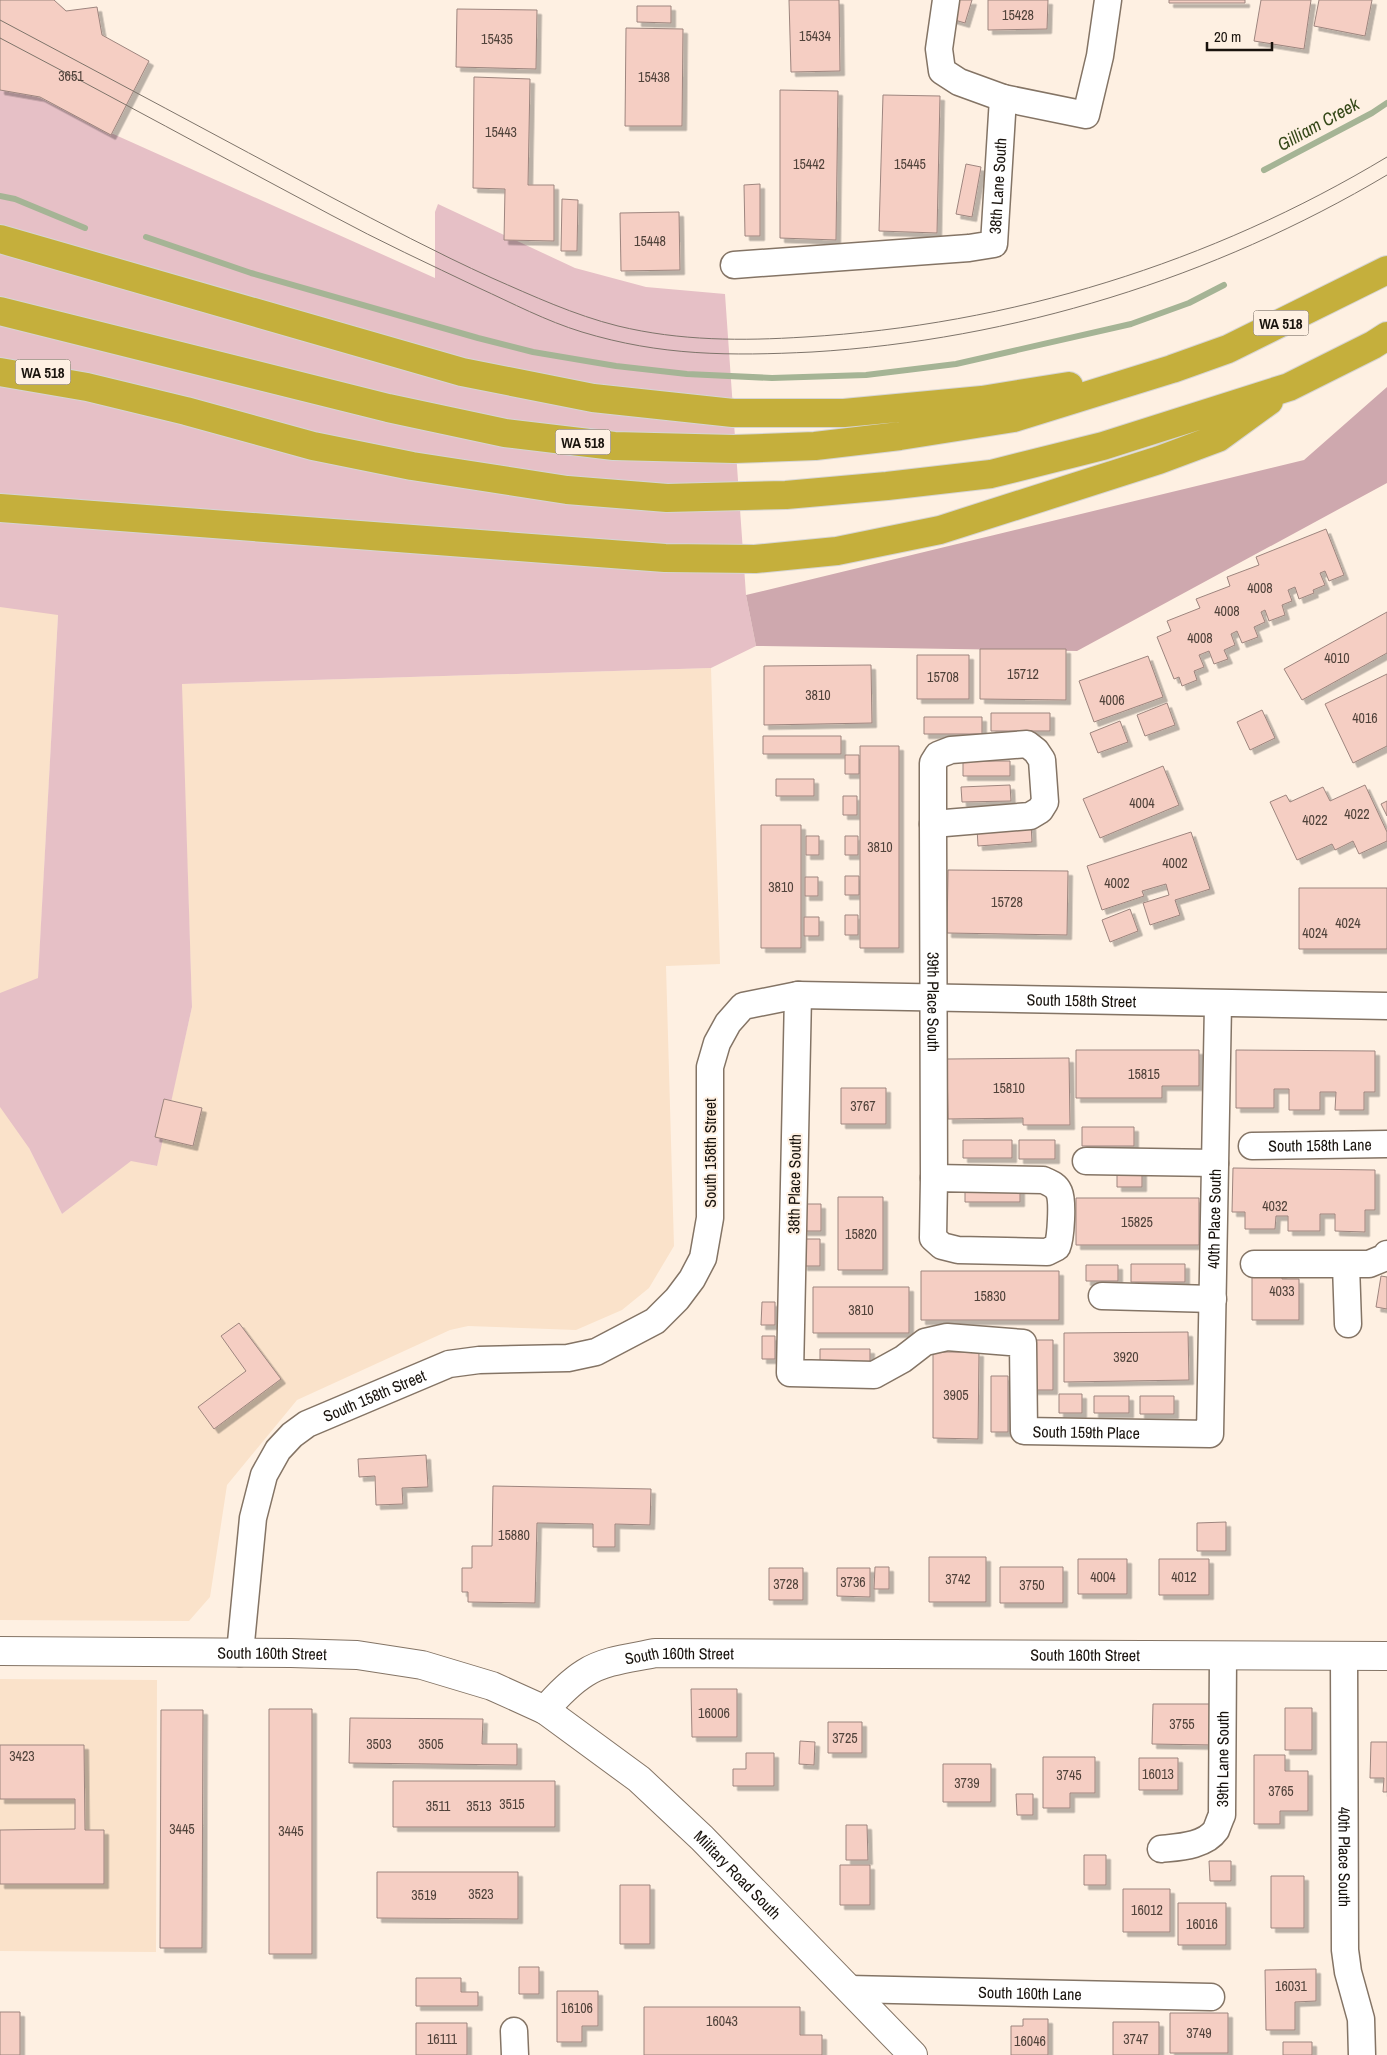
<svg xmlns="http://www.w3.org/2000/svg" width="1387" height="2055" viewBox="0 0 1387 2055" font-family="'Archivo Narrow',sans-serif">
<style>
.built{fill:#fae2ca}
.green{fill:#e6c0c6}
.forest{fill:#cea8ae}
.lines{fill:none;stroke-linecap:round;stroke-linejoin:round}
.stream{stroke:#a5b495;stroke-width:6}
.building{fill:#f5cec3;stroke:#9d857e;filter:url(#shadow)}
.street-casing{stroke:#847465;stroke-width:29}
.secondary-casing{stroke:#847465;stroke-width:30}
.highway-casing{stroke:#d6d5d3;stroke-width:30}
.street{stroke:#fff;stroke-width:26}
.secondary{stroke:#fff;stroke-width:28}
.highway{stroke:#c5af3c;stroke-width:28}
.tram{stroke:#7e746a;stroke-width:1}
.labels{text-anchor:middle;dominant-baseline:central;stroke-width:4;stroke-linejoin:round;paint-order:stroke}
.number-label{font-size:14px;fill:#50423a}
.shield{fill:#fef0e2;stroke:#5e554d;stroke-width:1}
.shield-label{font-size:15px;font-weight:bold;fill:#19130d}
.street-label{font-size:16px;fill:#19130d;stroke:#fef0e2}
.water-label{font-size:18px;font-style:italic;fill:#354818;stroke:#fef0e2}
</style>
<defs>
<filter id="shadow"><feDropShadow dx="4.5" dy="4.5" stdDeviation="0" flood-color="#0004"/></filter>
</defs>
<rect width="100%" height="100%" fill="#fef0e2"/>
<path class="built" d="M 0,536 L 62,541 L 29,1148 L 62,1214 L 131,1160 L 156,1166 L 192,1007 L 181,684 L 711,668 L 720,964 L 666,966 L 674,1246 L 649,1288 L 622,1310 L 576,1330 L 468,1326 L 450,1330 L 297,1400 L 227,1485 L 210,1597 L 189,1621 L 0,1620 Z
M 0,1679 L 157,1680 L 156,1952 L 0,1951 Z"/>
<path class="green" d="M 0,90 L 38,97 L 111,133 L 435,278 L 435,212 L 438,204 L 575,268 L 646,287 L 725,294 L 746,595 L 756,646 L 711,668 L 182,684 L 192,1007 L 157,1166 L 131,1161 L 62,1214 L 29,1148 L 0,1107 L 0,993 L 38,978 L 58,615 L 0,607 Z"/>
<path class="forest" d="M 1387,387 L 1387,483 L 1077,651 L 756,646 L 746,595 L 1304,460 Z"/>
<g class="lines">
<path class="stream" d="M 1264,170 L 1372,113 L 1387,103
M 0,196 L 15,199 L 85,228
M 146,237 L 251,273 L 478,338 L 533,352 L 616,366 L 687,374 L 772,378 L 866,375 L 956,364 L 1131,324 L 1189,303 L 1224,285"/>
</g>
<path class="building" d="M 0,0 L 54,0 L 66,11 L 97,7 L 102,35 L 149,61 L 111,135 L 40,97 L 0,90 Z
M 789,0 L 839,0 L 840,71 L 791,72 Z
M 953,0 L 972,0 L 965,23 L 948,18 Z
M 988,0 L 1048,0 L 1047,29 L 988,30 Z
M 1169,0 L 1245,0 L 1245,3 L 1169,3 Z
M 1261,0 L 1311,0 L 1304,49 L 1254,41 Z
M 1319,0 L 1372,0 L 1365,36 L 1314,26 Z
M 637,6 L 671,6 L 671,23 L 637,22 Z
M 457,9 L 537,10 L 536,69 L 456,67 Z
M 626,28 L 683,29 L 682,126 L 625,126 Z
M 474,77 L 530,79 L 528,185 L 554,185 L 554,241 L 504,240 L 505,189 L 473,188 Z
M 780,90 L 838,91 L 836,240 L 780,238 Z
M 883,95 L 940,96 L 937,233 L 879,231 Z
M 966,164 L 981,167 L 972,217 L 956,214 Z
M 760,184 L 760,236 L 745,236 L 744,185 Z
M 562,199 L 578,200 L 577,251 L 561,251 Z
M 679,212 L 680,270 L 621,271 L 620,213 Z
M 1326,529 L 1344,575 L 1329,581 L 1325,571 L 1320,573 L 1325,585 L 1313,590 L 1314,593 L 1299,599 L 1295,587 L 1288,590 L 1292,601 L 1282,605 L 1285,615 L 1269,621 L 1265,610 L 1261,612 L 1265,622 L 1254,627 L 1258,637 L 1242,643 L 1237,631 L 1231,634 L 1235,645 L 1224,650 L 1228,659 L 1214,664 L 1209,651 L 1199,655 L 1204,667 L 1194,671 L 1197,680 L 1182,686 L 1179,677 L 1174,679 L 1157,637 L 1171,631 L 1167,621 L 1200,608 L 1196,599 L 1230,586 L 1227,577 L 1259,565 L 1256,557 Z
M 1387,612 L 1387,653 L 1302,700 L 1284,669 Z
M 980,649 L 1066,649 L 1066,700 L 980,699 Z
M 917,655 L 969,655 L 969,699 L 917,699 Z
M 1148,656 L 1163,697 L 1094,722 L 1079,681 Z
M 871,665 L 872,723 L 764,725 L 764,666 Z
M 1387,674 L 1387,746 L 1353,763 L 1325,704 Z
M 1167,703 L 1175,725 L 1145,736 L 1137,715 Z
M 1262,710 L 1275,738 L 1250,750 L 1237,722 Z
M 991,713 L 1050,713 L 1050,731 L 991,731 Z
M 924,717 L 982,717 L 982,734 L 924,734 Z
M 1120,721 L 1128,742 L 1098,753 L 1090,733 Z
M 763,736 L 841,736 L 841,754 L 763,754 Z
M 860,746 L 899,746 L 899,948 L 860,948 Z
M 845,755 L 859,755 L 859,774 L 845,774 Z
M 963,761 L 1010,761 L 1010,776 L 963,776 Z
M 1163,766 L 1179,805 L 1100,838 L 1083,799 Z
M 776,779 L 814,779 L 814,796 L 776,796 Z
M 1010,785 L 1011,801 L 962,802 L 961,787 Z
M 1365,785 L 1387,832 L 1387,841 L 1359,854 L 1353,841 L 1335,850 L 1332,844 L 1297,860 L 1270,802 L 1286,795 L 1290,802 L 1323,787 L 1330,801 Z
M 843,796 L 857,796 L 857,815 L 843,815 Z
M 1387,801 L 1387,816 L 1381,804 Z
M 1031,823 L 1032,842 L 978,846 L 977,828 Z
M 761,825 L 801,825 L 801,948 L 761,948 Z
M 1191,832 L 1210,889 L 1175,900 L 1180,915 L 1150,925 L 1143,903 L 1169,895 L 1166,884 L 1142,891 L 1144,896 L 1102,910 L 1087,866 Z
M 806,836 L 819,836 L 819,855 L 806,855 Z
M 845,836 L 858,836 L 858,855 L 845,855 Z
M 948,870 L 1068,871 L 1067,935 L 947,933 Z
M 845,876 L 859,876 L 859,895 L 845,895 Z
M 805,877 L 818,877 L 818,896 L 805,896 Z
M 1299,888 L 1387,888 L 1387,949 L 1299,949 Z
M 1130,909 L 1138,931 L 1110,942 L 1102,920 Z
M 845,915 L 858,915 L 858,935 L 845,935 Z
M 804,917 L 819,917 L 819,936 L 804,936 Z
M 1076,1050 L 1199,1050 L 1199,1086 L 1162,1086 L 1162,1098 L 1076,1098 Z
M 1236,1050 L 1375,1051 L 1375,1092 L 1364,1092 L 1364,1110 L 1335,1110 L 1336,1092 L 1320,1092 L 1320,1110 L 1289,1110 L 1289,1089 L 1274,1089 L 1274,1108 L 1236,1108 Z
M 1069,1058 L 1070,1125 L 1023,1125 L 1023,1118 L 948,1119 L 947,1059 Z
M 841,1088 L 886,1088 L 886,1124 L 841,1124 Z
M 164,1099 L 202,1108 L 193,1146 L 155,1137 Z
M 1082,1127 L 1134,1127 L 1134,1146 L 1082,1146 Z
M 963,1140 L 1012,1140 L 1012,1158 L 963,1158 Z
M 1019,1140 L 1055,1140 L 1055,1159 L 1019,1159 Z
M 1233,1168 L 1375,1170 L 1375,1210 L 1365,1210 L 1365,1232 L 1335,1231 L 1335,1214 L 1320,1214 L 1320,1231 L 1288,1231 L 1288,1216 L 1276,1216 L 1275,1229 L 1245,1229 L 1245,1212 L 1232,1212 Z
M 1117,1170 L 1142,1170 L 1142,1187 L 1117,1187 Z
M 965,1186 L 1020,1186 L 1020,1202 L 965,1202 Z
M 838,1197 L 883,1197 L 883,1270 L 838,1270 Z
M 1076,1198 L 1199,1198 L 1199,1245 L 1076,1245 Z
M 803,1204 L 821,1204 L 821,1231 L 803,1231 Z
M 803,1239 L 820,1239 L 820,1266 L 803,1266 Z
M 1131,1264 L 1185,1264 L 1185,1282 L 1131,1282 Z
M 1086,1265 L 1118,1265 L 1118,1281 L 1086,1281 Z
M 1252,1268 L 1282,1268 L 1282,1279 L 1299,1279 L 1299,1320 L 1252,1320 Z
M 921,1271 L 1059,1271 L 1059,1320 L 921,1320 Z
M 1381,1276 L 1387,1277 L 1387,1309 L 1376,1307 Z
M 813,1287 L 909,1287 L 909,1333 L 813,1333 Z
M 762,1302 L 775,1302 L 775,1325 L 761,1325 Z
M 239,1323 L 281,1379 L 214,1429 L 198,1407 L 246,1371 L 221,1336 Z
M 1188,1332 L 1189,1380 L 1064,1382 L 1064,1333 Z
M 762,1336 L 775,1336 L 775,1359 L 762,1359 Z
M 1033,1340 L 1053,1340 L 1053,1390 L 1033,1390 Z
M 820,1349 L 870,1349 L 870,1366 L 820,1366 Z
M 933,1352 L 979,1352 L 978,1439 L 933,1438 Z
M 991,1376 L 1008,1376 L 1008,1432 L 991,1432 Z
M 1059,1394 L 1082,1394 L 1082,1413 L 1059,1413 Z
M 1094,1396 L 1129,1396 L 1129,1413 L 1094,1413 Z
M 1140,1396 L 1174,1396 L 1174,1414 L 1140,1414 Z
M 426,1455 L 428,1487 L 402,1488 L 403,1504 L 376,1505 L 375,1476 L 359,1477 L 358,1459 Z
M 493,1486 L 651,1489 L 650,1525 L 615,1524 L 615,1547 L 593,1547 L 593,1524 L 537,1523 L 535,1603 L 468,1602 L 468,1592 L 462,1592 L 462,1568 L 472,1568 L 472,1546 L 492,1546 Z
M 1226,1522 L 1226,1551 L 1197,1551 L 1197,1523 Z
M 929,1557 L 986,1557 L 986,1602 L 929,1602 Z
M 1078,1559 L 1127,1559 L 1127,1594 L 1078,1594 Z
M 1159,1559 L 1209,1559 L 1209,1595 L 1159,1595 Z
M 875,1567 L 889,1567 L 889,1589 L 874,1589 Z
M 1000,1567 L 1063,1567 L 1063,1603 L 1000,1603 Z
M 769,1568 L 803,1568 L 803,1600 L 769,1600 Z
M 837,1568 L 870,1568 L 870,1597 L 837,1596 Z
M 691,1689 L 737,1689 L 737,1737 L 692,1737 Z
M 1153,1704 L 1212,1704 L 1212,1745 L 1152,1744 Z
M 1285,1708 L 1312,1708 L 1312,1750 L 1285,1750 Z
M 269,1709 L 312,1709 L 312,1954 L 269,1954 Z
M 161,1710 L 203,1710 L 202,1948 L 160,1948 Z
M 350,1718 L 483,1719 L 482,1744 L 517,1744 L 517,1765 L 349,1763 Z
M 828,1722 L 862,1722 L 862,1753 L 828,1753 Z
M 800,1741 L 815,1742 L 814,1765 L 799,1764 Z
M 1371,1742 L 1387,1742 L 1387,1792 L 1383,1792 L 1384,1778 L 1370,1778 Z
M 0,1745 L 84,1745 L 85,1830 L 104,1830 L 104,1884 L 0,1884 L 0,1830 L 75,1829 L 75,1799 L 0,1799 Z
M 746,1753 L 774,1753 L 774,1786 L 733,1786 L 733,1769 L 746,1769 Z
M 1254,1755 L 1285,1755 L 1285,1771 L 1308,1771 L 1308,1811 L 1280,1811 L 1280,1824 L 1254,1824 Z
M 1043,1757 L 1095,1757 L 1095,1793 L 1070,1793 L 1070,1808 L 1043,1808 Z
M 1139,1758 L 1178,1758 L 1178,1790 L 1139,1790 Z
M 943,1764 L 991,1764 L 991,1802 L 943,1802 Z
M 393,1781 L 555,1781 L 555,1827 L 393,1827 Z
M 1016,1794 L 1033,1794 L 1033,1815 L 1017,1815 Z
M 846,1825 L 867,1825 L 868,1860 L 846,1860 Z
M 1084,1855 L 1106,1855 L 1106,1885 L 1084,1885 Z
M 1209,1861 L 1231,1861 L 1231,1881 L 1210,1881 Z
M 840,1865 L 870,1865 L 870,1905 L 840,1905 Z
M 377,1872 L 518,1872 L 518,1919 L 377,1918 Z
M 1271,1876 L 1304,1876 L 1304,1928 L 1271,1928 Z
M 620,1885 L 650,1885 L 650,1944 L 620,1944 Z
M 1123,1889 L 1170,1889 L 1170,1932 L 1123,1932 Z
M 1178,1903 L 1226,1903 L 1226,1945 L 1178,1945 Z
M 519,1967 L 539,1967 L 539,1994 L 519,1994 Z
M 1316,1969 L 1316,2001 L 1295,2002 L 1295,2030 L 1266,2030 L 1265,1970 Z
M 416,1978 L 461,1978 L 461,1992 L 478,1992 L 478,2006 L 416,2006 Z
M 557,1991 L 598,1991 L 598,2026 L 582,2026 L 582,2042 L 557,2042 Z
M 644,2007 L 800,2007 L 800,2035 L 822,2035 L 822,2055 L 644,2055 Z
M 0,2012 L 20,2012 L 20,2055 L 0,2055 Z
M 1170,2013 L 1228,2013 L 1228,2053 L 1170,2053 Z
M 1023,2019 L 1048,2019 L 1048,2055 L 1011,2055 L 1011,2026 L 1023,2026 Z
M 1113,2022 L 1159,2022 L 1159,2055 L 1113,2055 Z
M 416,2023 L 467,2023 L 467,2055 L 416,2055 Z
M 1283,2042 L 1312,2042 L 1312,2055 L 1283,2055 Z"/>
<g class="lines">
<defs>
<g id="street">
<path d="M 1003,98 L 1086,115 L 1100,56 L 1108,0"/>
<path id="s1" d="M 734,265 L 969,248 L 994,244 L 1003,98 L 959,82 L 942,71 L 939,49 L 946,0"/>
<path d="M 1027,744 L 1036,751 L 1042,760 L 1045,802 L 1040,810 L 1030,816 L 933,824 L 933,763 L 938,755 L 951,750 Z"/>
<path id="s2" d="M 933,824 L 934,1178"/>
<path id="s3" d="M 798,995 L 790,1373 L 874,1375 L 903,1359 L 925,1342 L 947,1337 L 1023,1343 L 1024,1431 L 1210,1434 L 1218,1004"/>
<path id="s4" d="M 1252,1146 L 1387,1144"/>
<path d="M 1086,1161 L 1215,1163"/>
<path d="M 934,1178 L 1043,1180 C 1050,1183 1056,1185 1059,1192 C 1063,1201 1061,1238 1057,1247 L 1047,1252 L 958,1250 L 942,1246 L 933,1238 Z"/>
<path d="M 1254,1264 L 1369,1264 L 1386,1257 L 1387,1254"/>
<path d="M 1346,1265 L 1348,1324"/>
<path d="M 1102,1296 L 1213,1299"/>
<path id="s5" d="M 240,1653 L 253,1518 L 264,1475 L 278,1450 L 292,1435 L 307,1424 L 449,1364 L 479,1360 L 568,1358 L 596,1352 L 655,1321 L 677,1299 L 692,1279 L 703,1258 L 710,1218 L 710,1067 L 717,1043 L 728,1023 L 743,1006 L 798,995 L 1387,1006"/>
<path id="s6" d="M 1344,1656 L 1345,1950 L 1348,1972 L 1361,2019 L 1362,2055"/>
<path id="s7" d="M 1161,1849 C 1179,1847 1205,1846 1216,1830 C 1218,1825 1220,1819 1222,1815 L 1223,1657"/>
<path id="s8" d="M 849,1989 L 1211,1997"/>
<path d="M 514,2031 L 515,2055"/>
</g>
<g id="secondary">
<path id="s9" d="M 0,1651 L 291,1653 L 357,1655 L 422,1665 L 492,1686 L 545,1710 L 639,1779 L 702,1838 L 913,2055"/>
<path id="s10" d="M 545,1710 C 557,1696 569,1683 585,1673 C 605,1660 632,1658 655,1653 L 1387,1656"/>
</g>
<path id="highway" d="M 0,239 L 462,372 L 593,398 L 733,413 L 844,413 L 982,400 L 1069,386
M 0,311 L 388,408 L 505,433 L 614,446 L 734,449 L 815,446 L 900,436 L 1014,418 L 1172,369 L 1228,349 L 1387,270
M 0,372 L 87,387 L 186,411 L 313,446 L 412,466 L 567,490 L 667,498 L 786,495 L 887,486 L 991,474 L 1103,446 L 1289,387 L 1373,345 L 1387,336
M 0,508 L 665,558 L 755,559 L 837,551 L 940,530 L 1159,460 L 1218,438 L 1269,401"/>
</defs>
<use href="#street" class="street-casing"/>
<use href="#secondary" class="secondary-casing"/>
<use href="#highway" class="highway-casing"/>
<use href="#street" class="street"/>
<use href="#secondary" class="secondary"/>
<use href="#highway" class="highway"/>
<path class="tram" d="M 0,20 C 111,79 221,138 331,197 C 384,225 437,253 492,278 C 533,296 574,315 618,326 C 680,341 742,341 805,337 C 1010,325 1211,263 1387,157
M 0,38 C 111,96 220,156 331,215 C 379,241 429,264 479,288 C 512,303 546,321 582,332 C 661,356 730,356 812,352 C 1013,340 1214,278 1387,175"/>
</g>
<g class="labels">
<g class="number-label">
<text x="1018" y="15">15428</text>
<text x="815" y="36">15434</text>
<text x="497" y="39">15435</text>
<text x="71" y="76">3651</text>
<text x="654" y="77">15438</text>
<text x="501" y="132">15443</text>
<text x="809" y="164">15442</text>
<text x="910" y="164">15445</text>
<text x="650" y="241">15448</text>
<text x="1260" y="588">4008</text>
<text x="1227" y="611">4008</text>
<text x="1200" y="638">4008</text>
<text x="1337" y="658">4010</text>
<text x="1023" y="674">15712</text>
<text x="943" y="677">15708</text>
<text x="818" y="695">3810</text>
<text x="1112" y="700">4006</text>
<text x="1365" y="718">4016</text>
<text x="1142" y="803">4004</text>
<text x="1357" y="814">4022</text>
<text x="1315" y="820">4022</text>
<text x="880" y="847">3810</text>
<text x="1175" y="863">4002</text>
<text x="1117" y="883">4002</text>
<text x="781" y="887">3810</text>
<text x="1007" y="902">15728</text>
<text x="1348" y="923">4024</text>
<text x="1315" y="933">4024</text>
<text x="1144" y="1074">15815</text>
<text x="1009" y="1088">15810</text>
<text x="863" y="1106">3767</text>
<text x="1275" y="1206">4032</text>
<text x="1137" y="1222">15825</text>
<text x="861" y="1234">15820</text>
<text x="1282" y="1291">4033</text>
<text x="990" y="1296">15830</text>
<text x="861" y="1310">3810</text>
<text x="1126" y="1357">3920</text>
<text x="956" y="1395">3905</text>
<text x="514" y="1535">15880</text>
<text x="1103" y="1577">4004</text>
<text x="1184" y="1577">4012</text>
<text x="958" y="1579">3742</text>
<text x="853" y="1582">3736</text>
<text x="786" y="1584">3728</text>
<text x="1032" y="1585">3750</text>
<text x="714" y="1713">16006</text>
<text x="1182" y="1724">3755</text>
<text x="845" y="1738">3725</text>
<text x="379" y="1744">3503</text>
<text x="431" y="1744">3505</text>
<text x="22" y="1756">3423</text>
<text x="1158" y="1774">16013</text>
<text x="1069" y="1775">3745</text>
<text x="967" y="1783">3739</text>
<text x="1281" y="1791">3765</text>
<text x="512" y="1804">3515</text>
<text x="438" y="1806">3511</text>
<text x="479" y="1806">3513</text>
<text x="182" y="1829">3445</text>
<text x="291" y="1831">3445</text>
<text x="481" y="1894">3523</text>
<text x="424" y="1895">3519</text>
<text x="1147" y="1910">16012</text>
<text x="1202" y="1924">16016</text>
<text x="1291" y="1986">16031</text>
<text x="577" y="2008">16106</text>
<text x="722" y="2021">16043</text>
<text x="1199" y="2033">3749</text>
<text x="442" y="2039">16111</text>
<text x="1136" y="2039">3747</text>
<text x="1030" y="2041">16046</text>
</g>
<g class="shield">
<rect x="1253.5" y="310.5" width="55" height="25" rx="4"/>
<rect x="15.5" y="359.5" width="55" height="25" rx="4"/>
<rect x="555.5" y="429.5" width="55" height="25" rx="4"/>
</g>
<g class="shield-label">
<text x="1281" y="323">WA 518</text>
<text x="43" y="372">WA 518</text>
<text x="583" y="442">WA 518</text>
</g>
<g class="street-label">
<text stroke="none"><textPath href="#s1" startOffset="319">38th Lane South</textPath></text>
<text stroke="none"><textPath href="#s2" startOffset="178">39th Place South</textPath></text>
<text stroke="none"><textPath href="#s5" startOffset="1298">South 158th Street</textPath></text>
<text stroke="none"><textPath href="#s4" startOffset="68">South 158th Lane</textPath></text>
<text transform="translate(710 1153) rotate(-90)">South 158th Street</text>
<text transform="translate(794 1184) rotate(-89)">38th Place South</text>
<text stroke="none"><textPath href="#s3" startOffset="1111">40th Place South</textPath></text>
<text stroke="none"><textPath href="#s5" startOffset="321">South 158th Street</textPath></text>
<text stroke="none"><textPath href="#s3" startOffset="772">South 159th Place</textPath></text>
<text stroke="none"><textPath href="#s9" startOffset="272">South 160th Street</textPath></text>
<text stroke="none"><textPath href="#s10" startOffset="558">South 160th Street</textPath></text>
<text stroke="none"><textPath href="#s10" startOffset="152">South 160th Street</textPath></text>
<text stroke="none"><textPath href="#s7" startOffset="132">39th Lane South</textPath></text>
<text stroke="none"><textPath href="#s6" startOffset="201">40th Place South</textPath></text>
<text stroke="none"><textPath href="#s9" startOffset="808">Military Road South</textPath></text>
<text stroke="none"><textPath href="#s8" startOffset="181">South 160th Lane</textPath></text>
</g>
<g class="water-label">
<text transform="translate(1318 124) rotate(-29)">Gilliam Creek</text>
</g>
</g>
<path d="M1207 42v8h65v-8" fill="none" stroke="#19130d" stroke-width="2.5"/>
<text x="1214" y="42" font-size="15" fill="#19130d" stroke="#fef0e2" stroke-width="4" paint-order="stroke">20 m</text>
</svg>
